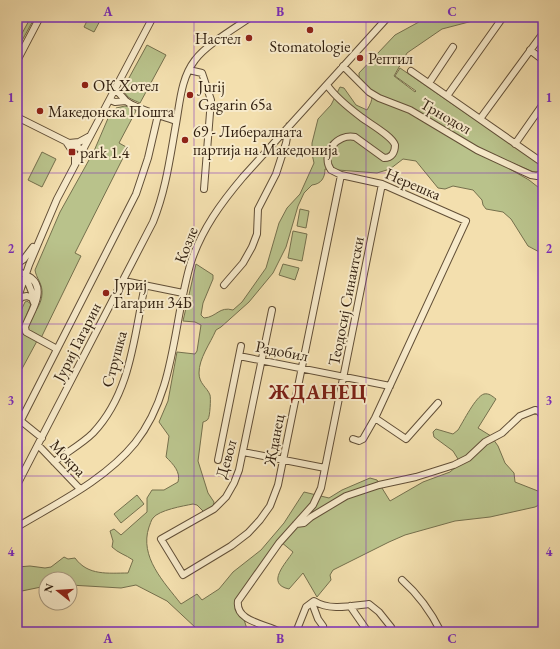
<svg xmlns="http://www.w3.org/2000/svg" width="560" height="649" viewBox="0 0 560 649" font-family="'EB Garamond',serif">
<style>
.green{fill:#b9c28b;stroke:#75704d}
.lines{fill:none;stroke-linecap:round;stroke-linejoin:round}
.minor-casing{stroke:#624f37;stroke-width:8}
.minor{stroke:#f7eaca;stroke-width:6}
.grid{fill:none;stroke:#7b2cbf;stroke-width:1;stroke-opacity:0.55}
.poi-dot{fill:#8f2418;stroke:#f7eaca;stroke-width:1.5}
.labels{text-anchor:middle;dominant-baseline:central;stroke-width:4;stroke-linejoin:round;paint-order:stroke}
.poi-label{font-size:16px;fill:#311f0f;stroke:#f7eaca;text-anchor:start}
.street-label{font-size:16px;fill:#311f0f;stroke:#f7eaca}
.district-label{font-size:20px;font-weight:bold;letter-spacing:1px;fill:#7a1f14;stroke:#f7eaca}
.neatline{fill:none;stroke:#7b2cbf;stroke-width:1.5}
.grid-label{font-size:13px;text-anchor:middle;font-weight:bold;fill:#7b2cbf}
</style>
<rect width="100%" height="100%" fill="#f3dfae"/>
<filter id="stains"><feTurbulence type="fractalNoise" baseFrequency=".005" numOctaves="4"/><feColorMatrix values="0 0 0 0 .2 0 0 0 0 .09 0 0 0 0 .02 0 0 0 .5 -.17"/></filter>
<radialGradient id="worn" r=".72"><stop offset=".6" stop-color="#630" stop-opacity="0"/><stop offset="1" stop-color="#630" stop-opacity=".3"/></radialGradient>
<path class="green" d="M 31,17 L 35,17 L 19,46 L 17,44 L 17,36 L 20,37 Z
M 89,17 L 102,17 L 94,32 L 84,27 Z
M 428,17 L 488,17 L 442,29 L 407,53 L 394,76 L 415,92 L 416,91 L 395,76 L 400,68 L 541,165 L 541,170 L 538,172 L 533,172 L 494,155 L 508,168 L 529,180 L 543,191 L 543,254 L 528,246 L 511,219 L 503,212 L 486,209 L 483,205 L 482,200 L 473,190 L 453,186 L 445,189 L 438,188 L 416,161 L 403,159 L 390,169 L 377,173 L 325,169 C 325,178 321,184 312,185 L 304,193 L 298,206 L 286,247 L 273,273 L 249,302 L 221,327 L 216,330 C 210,344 199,358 199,373 C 199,384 207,387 210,395 C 211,398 210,417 208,419 C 208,420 204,422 203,422 L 198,461 L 208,493 L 214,502 L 213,507 L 204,512 L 197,505 L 193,504 C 183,506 159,510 153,518 C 151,520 150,525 149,527 C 139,557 164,582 181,604 L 197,594 L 202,600 L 219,589 L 233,572 L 261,550 L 284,523 L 304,492 L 329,498 L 342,490 L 370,478 L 377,480 L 390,501 L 423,482 L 450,472 L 457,466 L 458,459 L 453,451 L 434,437 L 433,432 L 436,429 L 453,434 L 458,430 C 463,422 476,396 484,394 C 489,393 492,396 496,399 L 478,428 L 491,436 L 498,446 L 505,463 L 514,473 L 515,482 L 543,493 L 543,503 L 535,507 L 490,517 L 455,521 L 405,535 L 389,542 L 333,570 L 330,575 L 331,580 L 317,597 L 303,573 L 289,589 C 265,584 286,563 293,552 L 281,542 L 238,601 L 248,632 L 205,632 L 197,629 L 167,601 L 136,585 L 121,588 L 70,585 L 70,579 L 46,579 L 46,586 L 17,592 L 17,567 L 30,566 L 45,568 L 51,567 L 64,557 L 68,559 L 75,558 C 88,576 108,573 128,573 L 133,560 C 126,555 118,553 112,547 L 113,541 L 110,531 L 114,529 L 121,535 L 147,512 L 147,498 L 152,490 L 164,490 L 178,482 C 181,472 173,464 166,457 L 169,436 L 159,422 L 168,401 L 177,352 L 195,354 L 197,351 L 201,325 L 195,322 L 183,321 L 196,264 L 213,275 L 213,279 L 203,303 L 201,315 L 204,318 C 217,317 219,306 233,310 L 242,302 L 266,268 L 279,223 L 287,208 L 300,194 L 314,163 L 312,154 L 312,143 L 318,119 L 331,105 L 340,87 L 344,88 L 356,105 L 367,110 C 382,86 358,92 359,73 L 395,35 Z
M 147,45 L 166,55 L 140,103 C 132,99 124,98 124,87 Z
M 125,106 L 137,109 L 119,143 L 128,148 L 75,253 L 81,256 L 41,338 L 30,332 L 28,328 C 30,316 42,306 42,294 C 43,284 36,278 35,270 L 60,212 L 94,151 L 109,116 L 116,108 Z
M 42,152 L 56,159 L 42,187 L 28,180 Z
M 300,209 L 309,211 L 306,228 L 297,226 Z
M 293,231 L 307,234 L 302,261 L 288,258 Z
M 283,264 L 299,268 L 295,280 L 279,275 Z
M 27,301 L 31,304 L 20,332 L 37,341 L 17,378 L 17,319 L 25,302 Z
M 137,495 L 144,504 L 121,523 L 114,514 Z"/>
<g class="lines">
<defs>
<path id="minor" d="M 530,50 L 543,60
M 17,61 L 40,17
M 343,66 L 369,92 L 379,98 L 410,110 L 477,150 L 520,170 L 531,175 L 537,176 L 543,173
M 189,70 L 202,73 L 211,100 L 204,189
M 411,71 L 543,163
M 429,83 L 453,47
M 327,85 C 336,98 349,108 361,117 C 370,124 392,136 395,145 C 395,152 392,158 384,158 L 355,137 C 337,133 320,154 331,170 L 341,175 L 382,184 L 466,221 L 375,418 L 363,439 L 359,441 L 353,439
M 115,90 C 120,93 122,97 126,101 C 134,108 165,117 176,121
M 447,96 L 501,20
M 110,100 L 115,102 L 126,101
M 17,117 L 83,150
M 480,119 L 543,33
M 67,143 L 75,155 L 75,164
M 69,143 L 79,142 L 90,136
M 515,144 L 543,104
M 17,264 L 24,259 L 33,247
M 17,271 C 21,273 27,275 31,278 C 47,290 30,313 25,327 L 26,332 L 57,349
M 25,275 L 35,300
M 124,281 L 183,293
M 224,285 L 243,263 L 252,247 L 257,234 L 258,209 L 276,174 L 286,143 L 289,126
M 17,300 L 29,265 L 57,199 L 153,17
M 17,302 L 22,297 L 27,296 L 32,298 L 34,303
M 272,310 L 239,470 L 234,483 L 226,497 L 214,509 L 161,539 L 183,575 L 231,546 L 248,533 L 260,520 L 270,506 L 278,485 L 341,175
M 239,356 L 390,386
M 375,418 L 406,439 L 438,403
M 21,421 L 42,438
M 17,428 L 136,194 L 148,158 L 158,115
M 38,445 L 80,489
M 243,452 L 325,468
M 218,460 L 241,346
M 54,462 C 67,452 82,444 93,433 C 131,393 134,336 145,285
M 17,485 L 153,222 C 166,190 170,157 176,124 C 180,102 181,78 195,60 C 206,45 235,28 251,17
M 296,524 L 304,523 L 311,517 L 346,496 L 379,485 L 416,477 L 454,465 L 468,458 L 485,442 L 502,433 L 520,416 L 535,410 L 539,411 L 543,417
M 17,527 C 57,503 105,480 135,443 C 176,392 173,321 191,262 C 202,229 221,203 243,177 L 388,17
M 402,580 C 419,595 431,612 441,632
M 312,603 L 318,619 L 323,626
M 350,606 L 368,632
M 280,632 C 267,624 235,622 238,601 L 279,543 L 313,505 L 321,488 L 382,184
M 296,632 L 306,607 L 314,601 C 329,611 351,606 369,604 L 379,612 L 391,627"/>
</defs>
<use href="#minor" class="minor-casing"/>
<use href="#minor" class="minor"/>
</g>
<path class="grid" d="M 194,17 L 194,632M 366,17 L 366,632M 17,173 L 543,173M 17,324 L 543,324M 17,476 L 543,476"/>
<g class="poi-dot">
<circle cx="310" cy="30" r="4"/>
<circle cx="249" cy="38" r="4"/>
<circle cx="360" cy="58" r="4"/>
<circle cx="85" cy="85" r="4"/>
<circle cx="190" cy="95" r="4"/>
<circle cx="40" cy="111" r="4"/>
<circle cx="185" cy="140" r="4"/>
<rect x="68" y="148" width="8" height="8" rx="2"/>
<circle cx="106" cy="293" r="4"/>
</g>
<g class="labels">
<g class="poi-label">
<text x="241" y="38" text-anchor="end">Настел</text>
<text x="310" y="46" text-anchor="middle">Stomatologie</text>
<text x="368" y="58">Рептил</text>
<text x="93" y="85">ОК Хотел</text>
<text x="198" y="86">Jurij<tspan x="198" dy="18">Gagarin 65a</tspan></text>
<text x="48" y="111">Македонска Пошта</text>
<text x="193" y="131">69 - Либералната<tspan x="193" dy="18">партија на Македонија</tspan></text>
<text x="80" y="152">park 1.4</text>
<text x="114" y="284">Јуриј<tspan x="114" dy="18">Гагарин 34Б</tspan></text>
</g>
<g class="street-label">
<text transform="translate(446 116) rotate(30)">Трнодол</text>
<text transform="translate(413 184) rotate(23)">Нерешка</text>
<text transform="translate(186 245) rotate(-69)">Козле</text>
<text transform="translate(346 301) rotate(-79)">Теодосиј Синаитски</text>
<text transform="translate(77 342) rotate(-63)">Јуриј Гагарин</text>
<text transform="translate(282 351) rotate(11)">Радобил</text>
<text transform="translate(114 359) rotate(-75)">Струшка</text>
<text transform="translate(274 440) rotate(-79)">Жданец</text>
<text transform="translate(68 458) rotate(47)">Мокра</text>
<text transform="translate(226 459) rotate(-74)">Девол</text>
</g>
<g class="district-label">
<text x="318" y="392">ЖДАНЕЦ</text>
</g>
</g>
<rect width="560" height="649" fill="none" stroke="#f3dfae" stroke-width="44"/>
<g transform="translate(58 591) rotate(287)"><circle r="19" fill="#f7eaca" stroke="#a8997f"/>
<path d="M0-3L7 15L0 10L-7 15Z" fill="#8f2418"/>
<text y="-6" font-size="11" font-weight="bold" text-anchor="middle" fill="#311f0f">N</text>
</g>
<rect x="22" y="22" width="516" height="605" class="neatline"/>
<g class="grid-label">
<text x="108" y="16">A</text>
<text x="280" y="16">B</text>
<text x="452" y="16">C</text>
<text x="11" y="102">1</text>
<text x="549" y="102">1</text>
<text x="11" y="253">2</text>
<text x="549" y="253">2</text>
<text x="11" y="405">3</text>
<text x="549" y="405">3</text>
<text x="11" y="556">4</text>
<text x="549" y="556">4</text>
<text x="108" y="643">A</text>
<text x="280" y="643">B</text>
<text x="452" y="643">C</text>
</g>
<rect width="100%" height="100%" filter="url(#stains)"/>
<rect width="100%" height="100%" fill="url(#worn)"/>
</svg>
